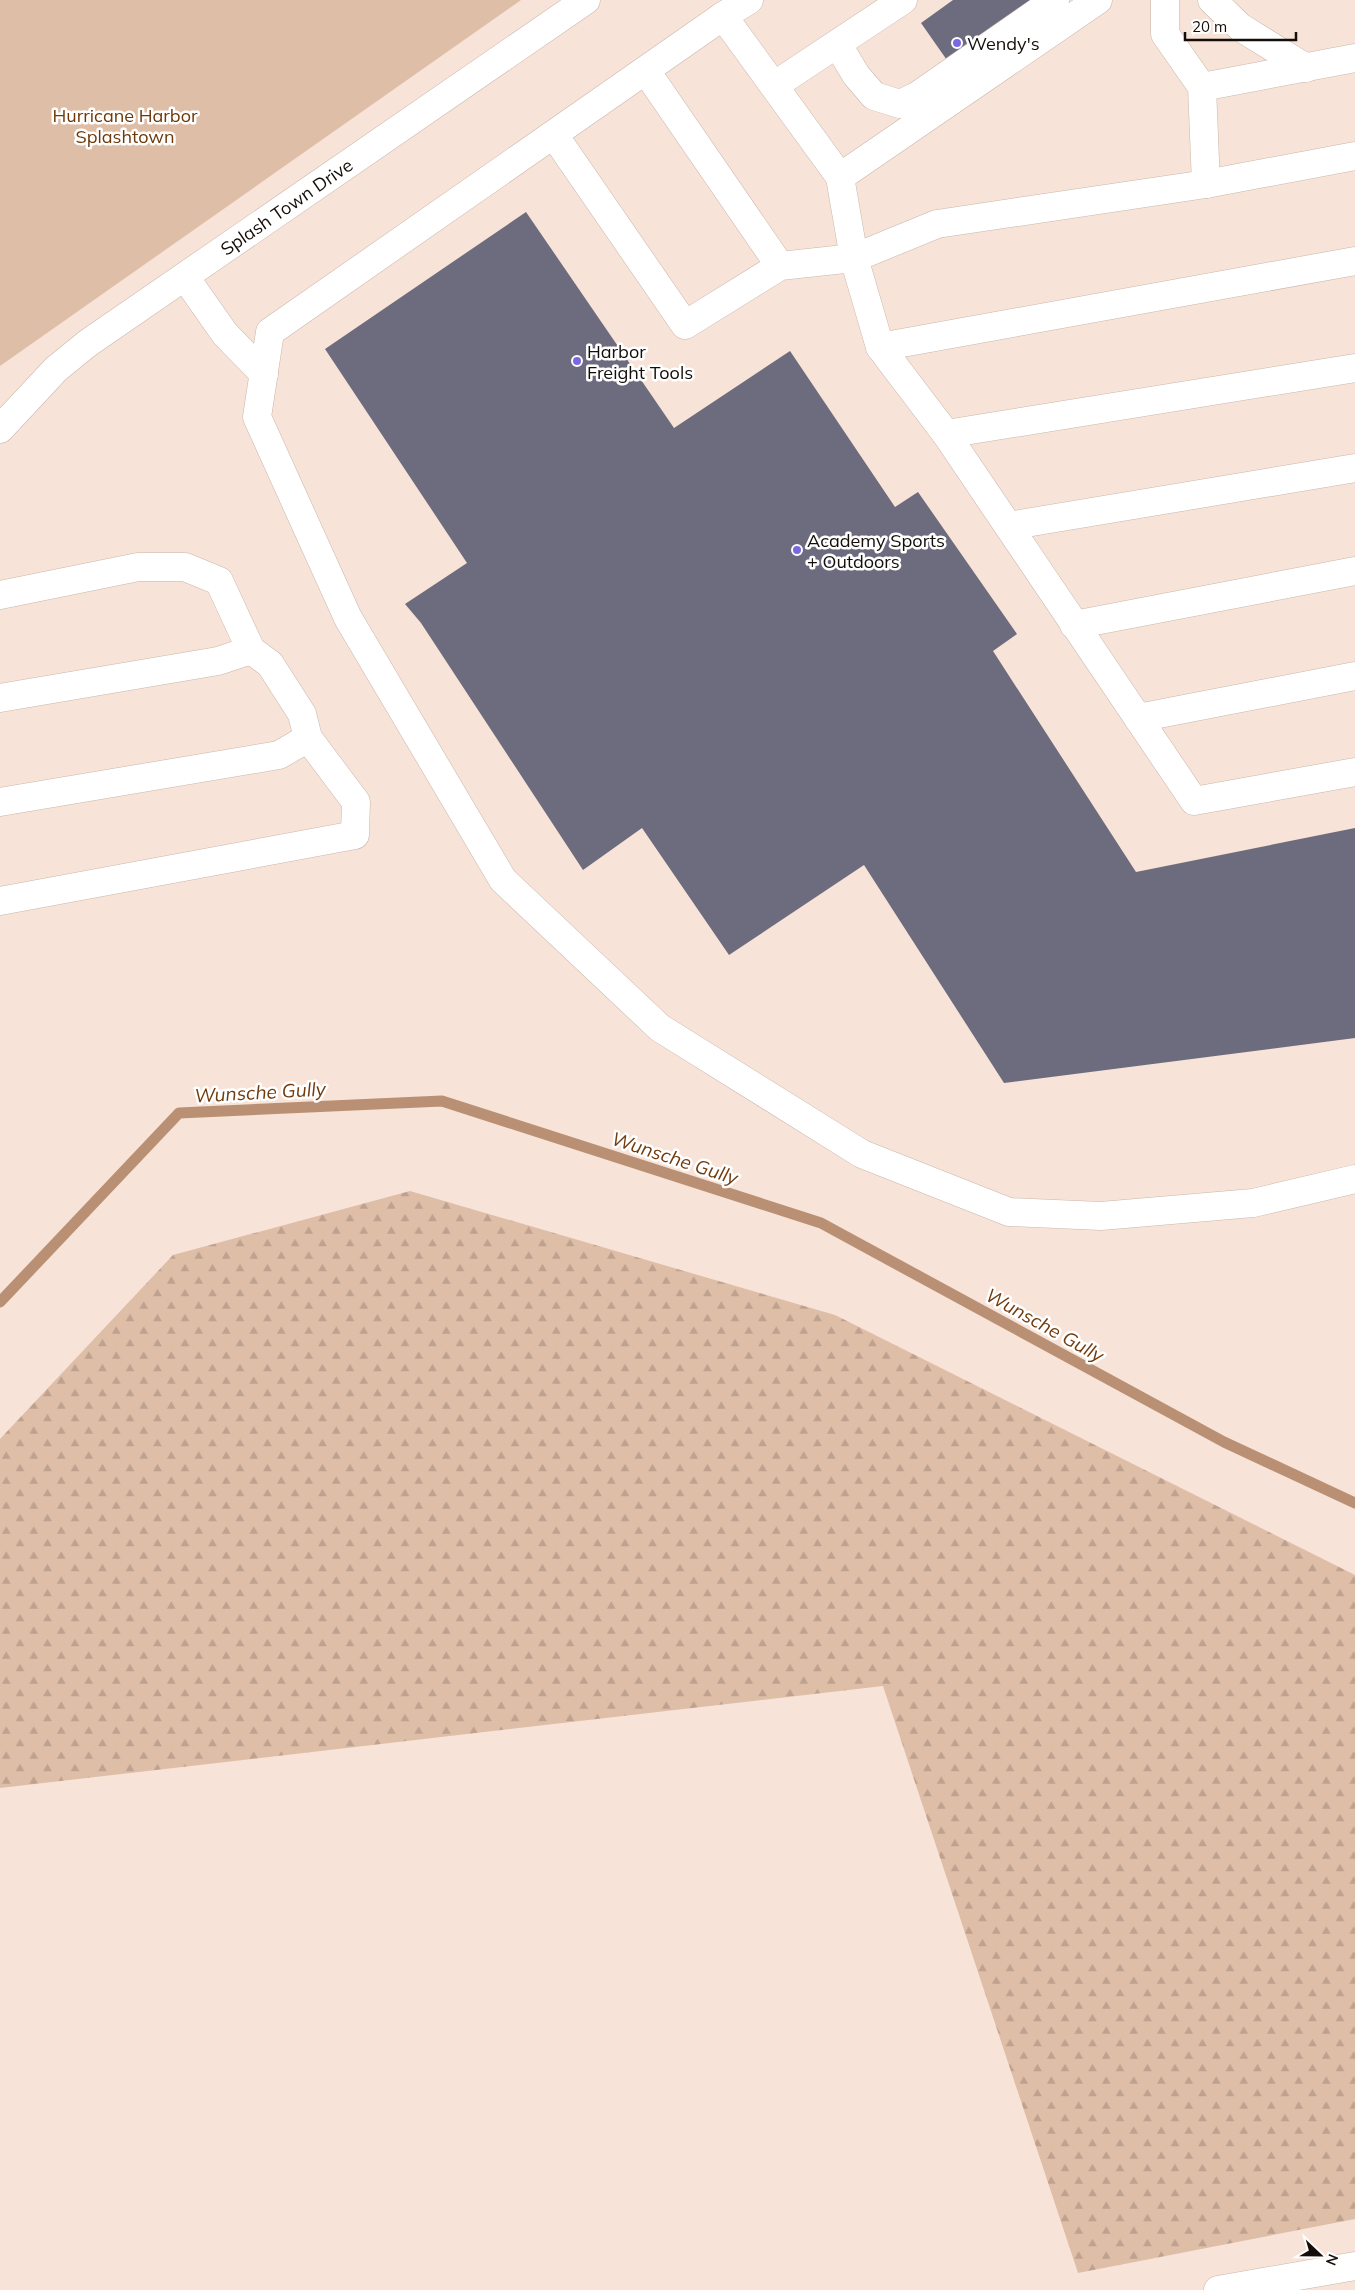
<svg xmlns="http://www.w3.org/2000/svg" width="1355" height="2290" viewBox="0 0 1355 2290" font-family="Mulish,sans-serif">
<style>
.forest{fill:url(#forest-firs)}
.green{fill:#dfbea8}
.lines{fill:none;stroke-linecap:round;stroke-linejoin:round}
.stream{stroke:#ba9074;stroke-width:11}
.building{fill:#6d6c7e}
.minor-casing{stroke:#cab7ab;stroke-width:29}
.minor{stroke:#fff;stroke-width:28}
.poi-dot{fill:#7b67e2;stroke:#fff;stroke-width:2}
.labels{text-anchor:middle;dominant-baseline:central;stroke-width:5;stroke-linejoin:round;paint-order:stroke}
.poi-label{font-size:18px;fill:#140d09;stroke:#fff;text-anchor:start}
.park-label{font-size:18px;fill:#6e3809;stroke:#fff}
.street-label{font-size:18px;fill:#140d09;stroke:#fff}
.water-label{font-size:19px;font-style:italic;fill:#723b0e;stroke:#fff}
</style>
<defs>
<pattern id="forest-firs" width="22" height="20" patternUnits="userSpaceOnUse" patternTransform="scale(1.25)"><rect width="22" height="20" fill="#dfbea8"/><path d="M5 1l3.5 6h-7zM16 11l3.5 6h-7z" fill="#bea28f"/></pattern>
</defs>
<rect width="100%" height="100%" fill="#f7e3d7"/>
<path class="forest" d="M 410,1191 L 835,1315 L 1355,1575 L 1355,2219 L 1078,2273 L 883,1686 L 0,1788 L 0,1439 L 173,1255 Z"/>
<path class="green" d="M 0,0 L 521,0 L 0,366 Z"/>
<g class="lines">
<path class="stream" d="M 0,1302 L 179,1113 L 442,1101 L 821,1223 L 1224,1442 L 1355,1503"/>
</g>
<path class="building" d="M 953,0 L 1039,0 L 949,63 L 921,23 Z
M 526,212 L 674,428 L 790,351 L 895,507 L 918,492 L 1017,634 L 993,651 L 1136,872 L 1355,828 L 1355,1038 L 1004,1083 L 864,865 L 729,955 L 642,828 L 583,870 L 421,623 L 405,604 L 467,563 L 325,349 Z"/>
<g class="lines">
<defs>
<g id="minor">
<path d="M 749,0 L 723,16 L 840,177 L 854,258 L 880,347 L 946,434 L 1194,801 L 1355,772"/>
<path d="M 1165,0 L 1165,34 L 1202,87 L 1206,184"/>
<path d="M 1212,0 L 1240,27 L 1306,68"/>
<path d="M 723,16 L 270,332 L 257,417 L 348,618 L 503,880 L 660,1028 L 862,1154 L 1009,1212 L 1101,1216 L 1253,1203 L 1355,1179"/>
<path d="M 838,45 L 856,75 L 874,96 L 900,104 L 917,96 L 1055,0"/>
<path d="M 646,71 L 780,266"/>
<path d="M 775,85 L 903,0"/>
<path d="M 1202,87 L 1355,58"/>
<path d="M 554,135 L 685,325 L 780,266 L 854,258 L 937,224 L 1206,184 L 1355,156"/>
<path d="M 840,177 L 1098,0"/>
<path d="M 185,277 L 225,334 L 264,374"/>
<path d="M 880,347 L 1355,261"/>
<path id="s1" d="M 0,429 L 56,369 L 88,343 L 586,0"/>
<path d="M 946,434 L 1355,368"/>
<path d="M 1008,526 L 1355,468"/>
<path d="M 0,595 L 138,567 L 185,567 L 219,581 L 251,650 L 270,664 L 302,714 L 308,738 L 356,802 L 355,835 L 0,901"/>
<path d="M 1074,625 L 1355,571"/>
<path d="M 0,698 L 218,661 L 251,650"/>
<path d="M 1138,718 L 1355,676"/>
<path d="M 0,802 L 279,755 L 308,738"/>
<path d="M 1218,2290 L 1355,2266"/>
</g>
</defs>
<use href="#minor" class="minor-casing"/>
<use href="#minor" class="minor"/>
</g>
<g class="poi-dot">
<circle cx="957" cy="43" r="5"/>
<circle cx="577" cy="361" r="5"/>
<circle cx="797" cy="550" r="5"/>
</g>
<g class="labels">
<g class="poi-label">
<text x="967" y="43">Wendy's</text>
<text x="587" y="351">Harbor<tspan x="587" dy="21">Freight Tools</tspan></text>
<text x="807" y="540">Academy Sports<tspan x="807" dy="21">+ Outdoors</tspan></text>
</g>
<g class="park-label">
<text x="125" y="115">Hurricane Harbor<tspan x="125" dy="21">Splashtown</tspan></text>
</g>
<g class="street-label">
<text stroke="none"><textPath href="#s1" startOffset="364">Splash Town Drive</textPath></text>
</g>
<g class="water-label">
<text transform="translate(260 1092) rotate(-3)">Wunsche Gully</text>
<text transform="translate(675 1158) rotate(18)">Wunsche Gully</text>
<text transform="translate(1045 1325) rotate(29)">Wunsche Gully</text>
</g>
</g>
<g transform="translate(1320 2255) rotate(112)" stroke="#ffffff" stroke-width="4" paint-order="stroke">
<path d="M0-4L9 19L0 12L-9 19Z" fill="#140d09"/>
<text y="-8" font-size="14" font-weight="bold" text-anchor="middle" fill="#140d09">N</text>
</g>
<path d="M1185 32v8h111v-8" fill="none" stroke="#140d09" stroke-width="2.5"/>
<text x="1192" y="32" font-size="15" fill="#140d09" stroke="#ffffff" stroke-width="4" paint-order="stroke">20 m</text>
</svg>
